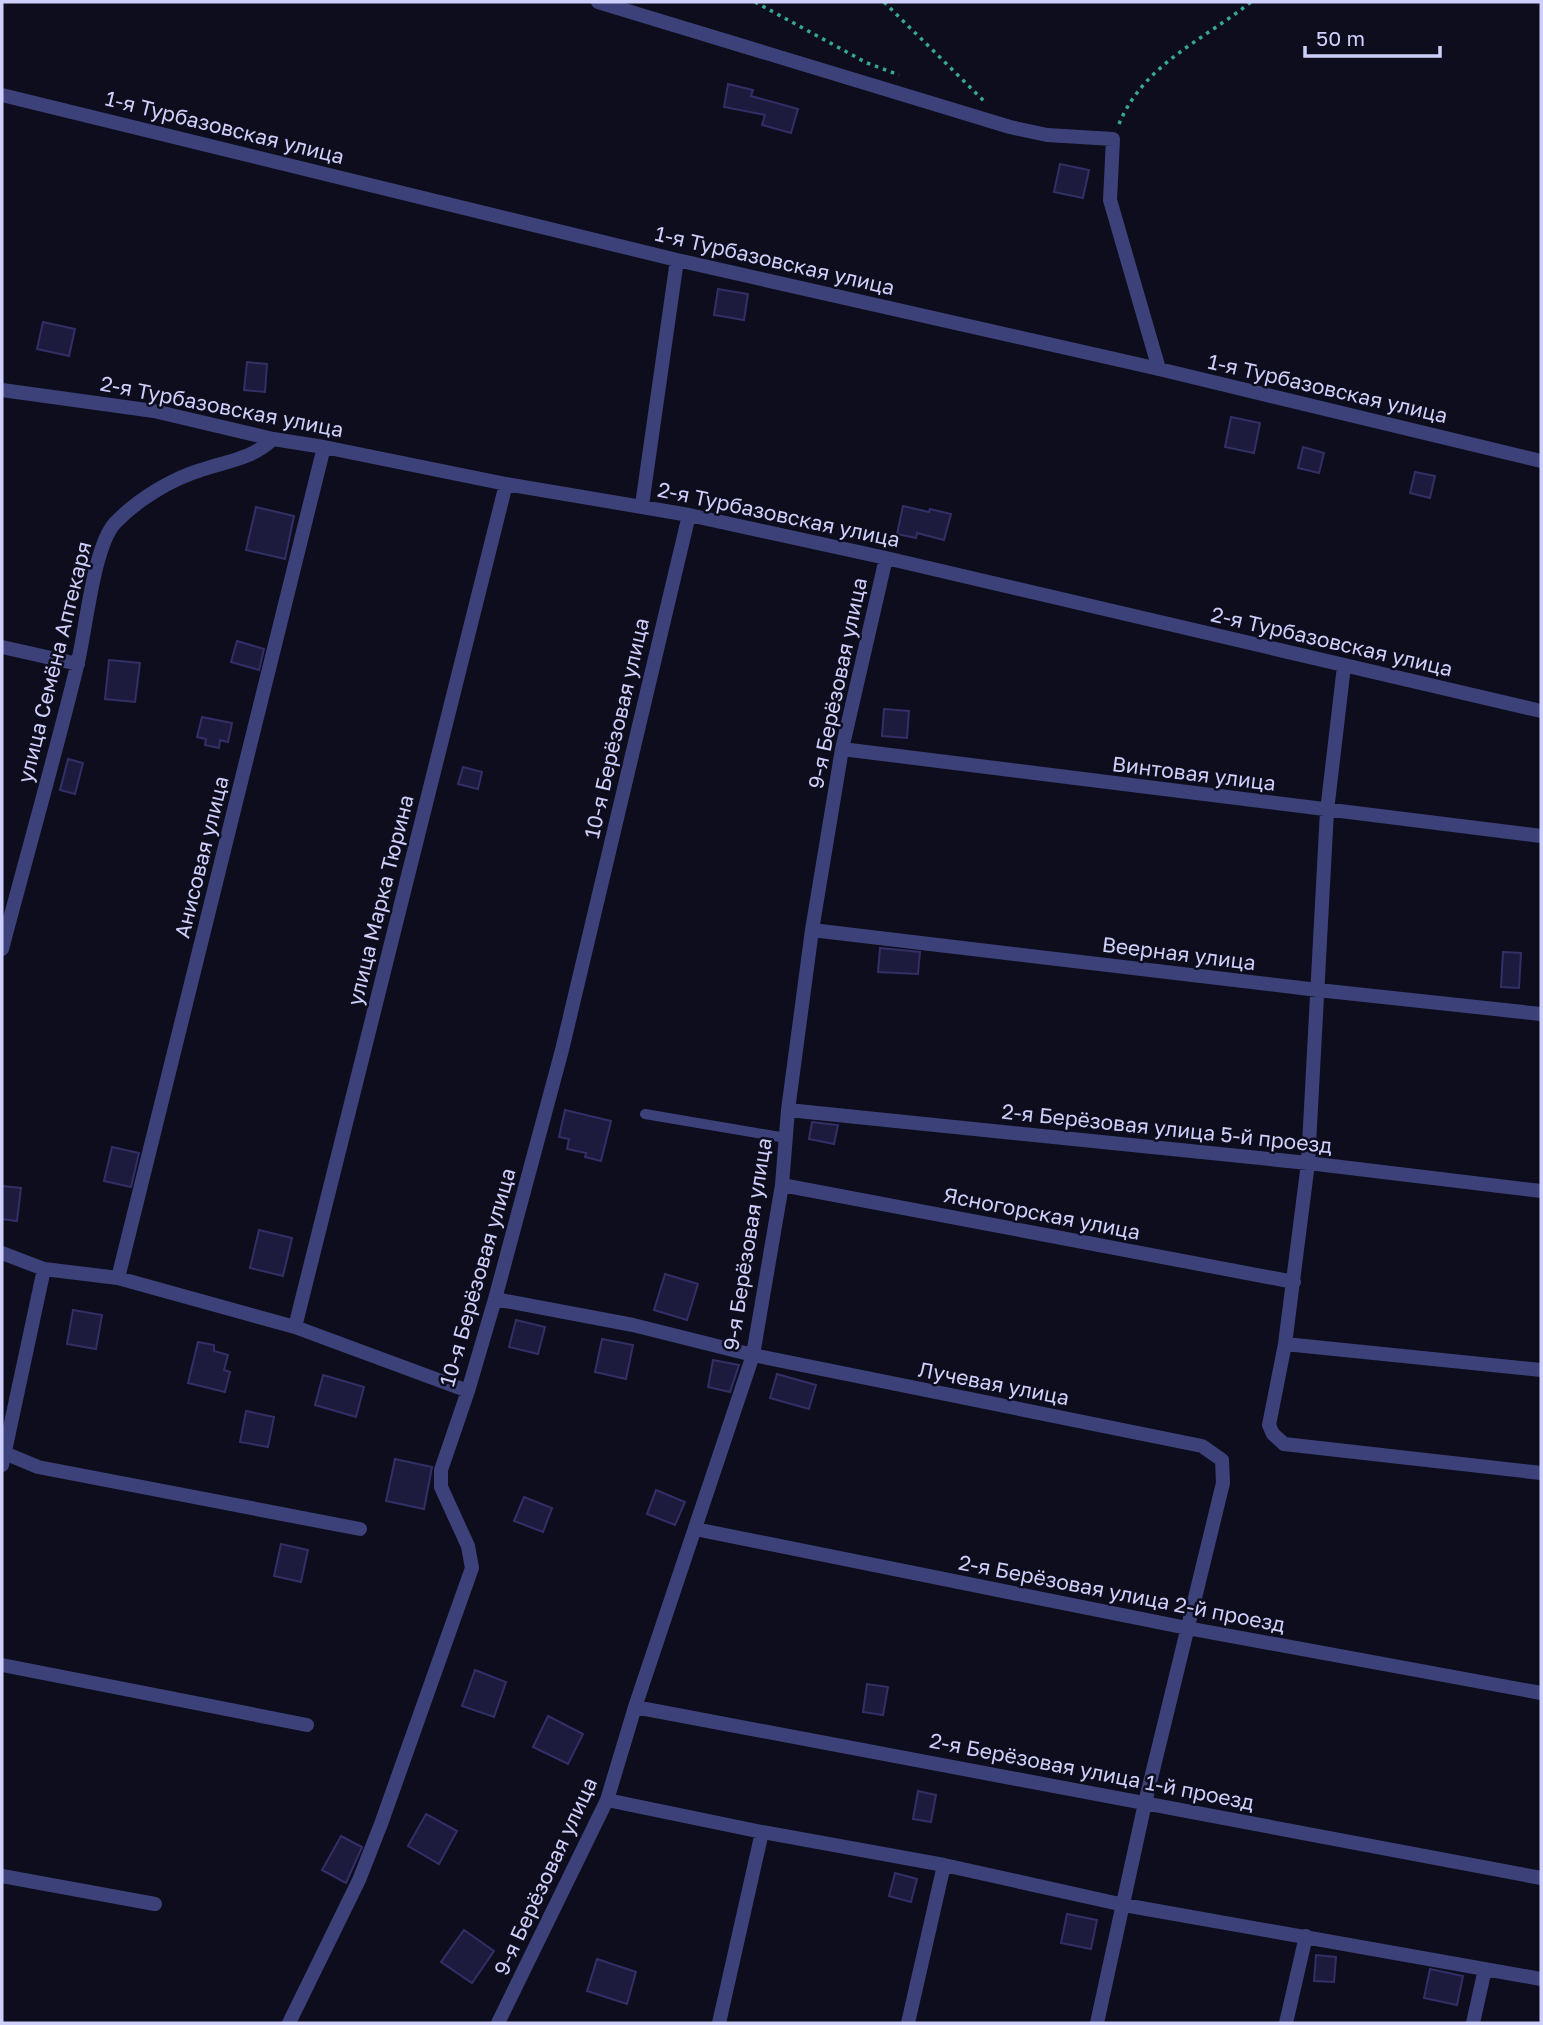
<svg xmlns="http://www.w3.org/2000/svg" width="1543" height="2025" viewBox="0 0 1543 2025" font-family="'Golos Text',sans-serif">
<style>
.building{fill:#1d1b3d;stroke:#322f67;stroke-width:2}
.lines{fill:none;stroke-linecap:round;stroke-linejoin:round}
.path{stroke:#36a790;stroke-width:3.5;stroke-dasharray:3.5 5;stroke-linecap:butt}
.service{stroke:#3c4279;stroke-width:10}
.minor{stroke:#3c4279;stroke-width:14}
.labels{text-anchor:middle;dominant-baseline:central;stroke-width:5;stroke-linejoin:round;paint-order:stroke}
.street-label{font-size:21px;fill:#cecffb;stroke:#0e0d1d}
</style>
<rect width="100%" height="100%" fill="#0e0d1d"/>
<path class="building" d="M 728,84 L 753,90 L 751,96 L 798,109 L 791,133 L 762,125 L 765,115 L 724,107 Z
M 1060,164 L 1089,170 L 1083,198 L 1054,192 Z
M 718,289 L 748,294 L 744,320 L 714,315 Z
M 43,322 L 75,329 L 69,356 L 37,349 Z
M 247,362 L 267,364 L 265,392 L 244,390 Z
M 1231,417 L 1260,423 L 1254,453 L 1225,447 Z
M 1303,447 L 1324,453 L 1319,473 L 1298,468 Z
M 1415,472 L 1435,476 L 1430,498 L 1410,493 Z
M 903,506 L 929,512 L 930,509 L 951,514 L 944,540 L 917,533 L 916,538 L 897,534 Z
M 256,507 L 294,516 L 285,559 L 246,550 Z
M 237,641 L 264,649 L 259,670 L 231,662 Z
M 109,660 L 140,663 L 135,702 L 105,699 Z
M 884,709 L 909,711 L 907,738 L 882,736 Z
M 202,717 L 232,723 L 228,742 L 220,740 L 219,748 L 205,745 L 206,739 L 197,737 Z
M 68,759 L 83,763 L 75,794 L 60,790 Z
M 463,767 L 482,772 L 478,789 L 458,784 Z
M 880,948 L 920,952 L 918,974 L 878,972 Z
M 1503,952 L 1521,953 L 1519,988 L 1501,987 Z
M 565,1110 L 611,1121 L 601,1161 L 585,1157 L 586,1153 L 567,1149 L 569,1139 L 559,1137 Z
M 812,1122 L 838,1125 L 834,1144 L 809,1139 Z
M 112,1147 L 139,1153 L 131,1187 L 104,1181 Z
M 2,1186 L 21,1188 L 17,1221 L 2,1219 Z
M 259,1230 L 292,1238 L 283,1276 L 250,1268 Z
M 665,1274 L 698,1284 L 687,1320 L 654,1310 Z
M 73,1310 L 102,1315 L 96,1349 L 67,1344 Z
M 516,1320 L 545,1327 L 538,1354 L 509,1347 Z
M 602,1339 L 633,1345 L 626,1379 L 595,1372 Z
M 198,1342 L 214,1345 L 214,1351 L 228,1355 L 224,1370 L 230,1372 L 225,1392 L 188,1383 Z
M 713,1360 L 739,1365 L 730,1392 L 708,1387 Z
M 777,1374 L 816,1385 L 809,1409 L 770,1398 Z
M 323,1375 L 364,1387 L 356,1417 L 315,1405 Z
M 246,1411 L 274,1417 L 268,1447 L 240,1442 Z
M 395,1459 L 432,1467 L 424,1509 L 386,1501 Z
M 656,1490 L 685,1502 L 675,1525 L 647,1514 Z
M 524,1497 L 552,1508 L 543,1532 L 514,1521 Z
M 281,1544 L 308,1550 L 301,1582 L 274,1576 Z
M 475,1670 L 506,1682 L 494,1717 L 462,1706 Z
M 867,1684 L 888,1687 L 883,1715 L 863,1712 Z
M 548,1716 L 583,1734 L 568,1764 L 533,1747 Z
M 918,1791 L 936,1795 L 931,1822 L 913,1819 Z
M 426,1814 L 457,1831 L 439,1864 L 408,1846 Z
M 341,1836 L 362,1847 L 346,1883 L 322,1870 Z
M 895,1873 L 917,1879 L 911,1902 L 889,1896 Z
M 1067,1914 L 1097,1920 L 1091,1949 L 1061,1943 Z
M 464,1930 L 494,1951 L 472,1983 L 441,1962 Z
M 1316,1955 L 1336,1957 L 1334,1982 L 1314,1981 Z
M 597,1959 L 636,1972 L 627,2004 L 587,1991 Z
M 1430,1969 L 1463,1976 L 1457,2005 L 1424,1998 Z"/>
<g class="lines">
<path class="path" d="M 755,2 L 867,63 L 899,75
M 884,2 L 984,101
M 1119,124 C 1144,64 1202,41 1251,2"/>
<path class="service" d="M 645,1114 L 786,1138"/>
<path class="minor" d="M 598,2 L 1010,127 L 1047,135 L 1113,139 L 1110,200 L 1159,369
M 2,95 L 677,260 L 1159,369 L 1541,461
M 2,390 L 154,411 L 273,439 L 324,447 L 506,484 L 689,515 L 886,558 L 1541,711
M 642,505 L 677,260
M 2,647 L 78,664
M 1344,666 L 1327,811 L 1308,1163 L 1285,1344 L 1269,1425 L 1273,1434 L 1284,1444 L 1541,1473
M 842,749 L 1541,836
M 812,930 L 1318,990 L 1541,1014
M 2,949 C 27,854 54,760 77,666 C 86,631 93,547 115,523 C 137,500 171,479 201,470 C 227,461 252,459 273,439
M 788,1110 L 1308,1163 L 1541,1191
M 782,1185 L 1294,1282
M 2,1253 L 44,1269 L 118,1278 L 295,1327 L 468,1391
M 118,1278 L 324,447
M 495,1299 L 633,1325 L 753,1355 L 1202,1446 L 1222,1460 L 1223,1483 L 1145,1803 L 1097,2023
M 295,1327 L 506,484
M 1285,1344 L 1541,1370
M 2,1452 L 38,1467 L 360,1529
M 2,1465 L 44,1269
M 695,1529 L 1187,1628 L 1541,1693
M 2,1665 L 307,1725
M 635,1707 L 1541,1878
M 607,1800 L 762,1832 L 944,1865 L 1124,1905 L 1541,1979
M 2,1876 L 155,1904
M 289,2023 L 359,1880 L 381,1824 L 472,1568 L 468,1546 L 441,1487 L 441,1470 L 468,1391 L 495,1299 L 562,1050 L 689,515
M 498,2023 L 607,1800 L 635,1707 L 753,1355 L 782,1185 L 788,1110 L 812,930 L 842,749 L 886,558
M 719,2023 L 762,1832
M 908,2023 L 944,1865
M 1286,2023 L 1306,1936
M 1473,2023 L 1485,1969"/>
</g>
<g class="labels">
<g class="street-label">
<text transform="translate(225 127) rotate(14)">1-я Турбазовская улица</text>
<text transform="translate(775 260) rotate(13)">1-я Турбазовская улица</text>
<text transform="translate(1328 388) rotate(13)">1-я Турбазовская улица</text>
<text transform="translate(222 406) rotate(11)">2-я Турбазовская улица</text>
<text transform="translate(779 514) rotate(12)">2-я Турбазовская улица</text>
<text transform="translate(1332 641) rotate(13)">2-я Турбазовская улица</text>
<text transform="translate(54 662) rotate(-76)">улица Семёна Аптекаря</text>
<text transform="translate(837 683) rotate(-78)">9-я Берёзовая улица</text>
<text transform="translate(616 728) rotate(-77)">10-я Берёзовая улица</text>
<text transform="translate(1194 773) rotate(7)">Винтовая улица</text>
<text transform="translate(201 857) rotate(-76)">Анисовая улица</text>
<text transform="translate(380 900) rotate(-76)">улица Марка Тюрина</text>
<text transform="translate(1179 953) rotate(7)">Веерная улица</text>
<text transform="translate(1167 1128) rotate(6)">2-я Берёзовая улица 5-й проезд</text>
<text transform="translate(1042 1213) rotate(11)">Ясногорская улица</text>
<text transform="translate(747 1244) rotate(-81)">9-я Берёзовая улица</text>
<text transform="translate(477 1277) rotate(-74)">10-я Берёзовая улица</text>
<text transform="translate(994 1383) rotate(11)">Лучевая улица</text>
<text transform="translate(1122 1593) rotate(11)">2-я Берёзовая улица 2-й проезд</text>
<text transform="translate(1092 1771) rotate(11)">2-я Берёзовая улица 1-й проезд</text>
<text transform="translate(545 1876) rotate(-65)">9-я Берёзовая улица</text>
</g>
</g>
<rect width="1543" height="2025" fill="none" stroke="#cecffb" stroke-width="7"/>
<path d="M1305 46v10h135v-10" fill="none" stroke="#cecffb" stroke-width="3.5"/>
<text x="1316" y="46" font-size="21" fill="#cecffb" stroke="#0e0d1d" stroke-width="5" paint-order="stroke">50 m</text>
</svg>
